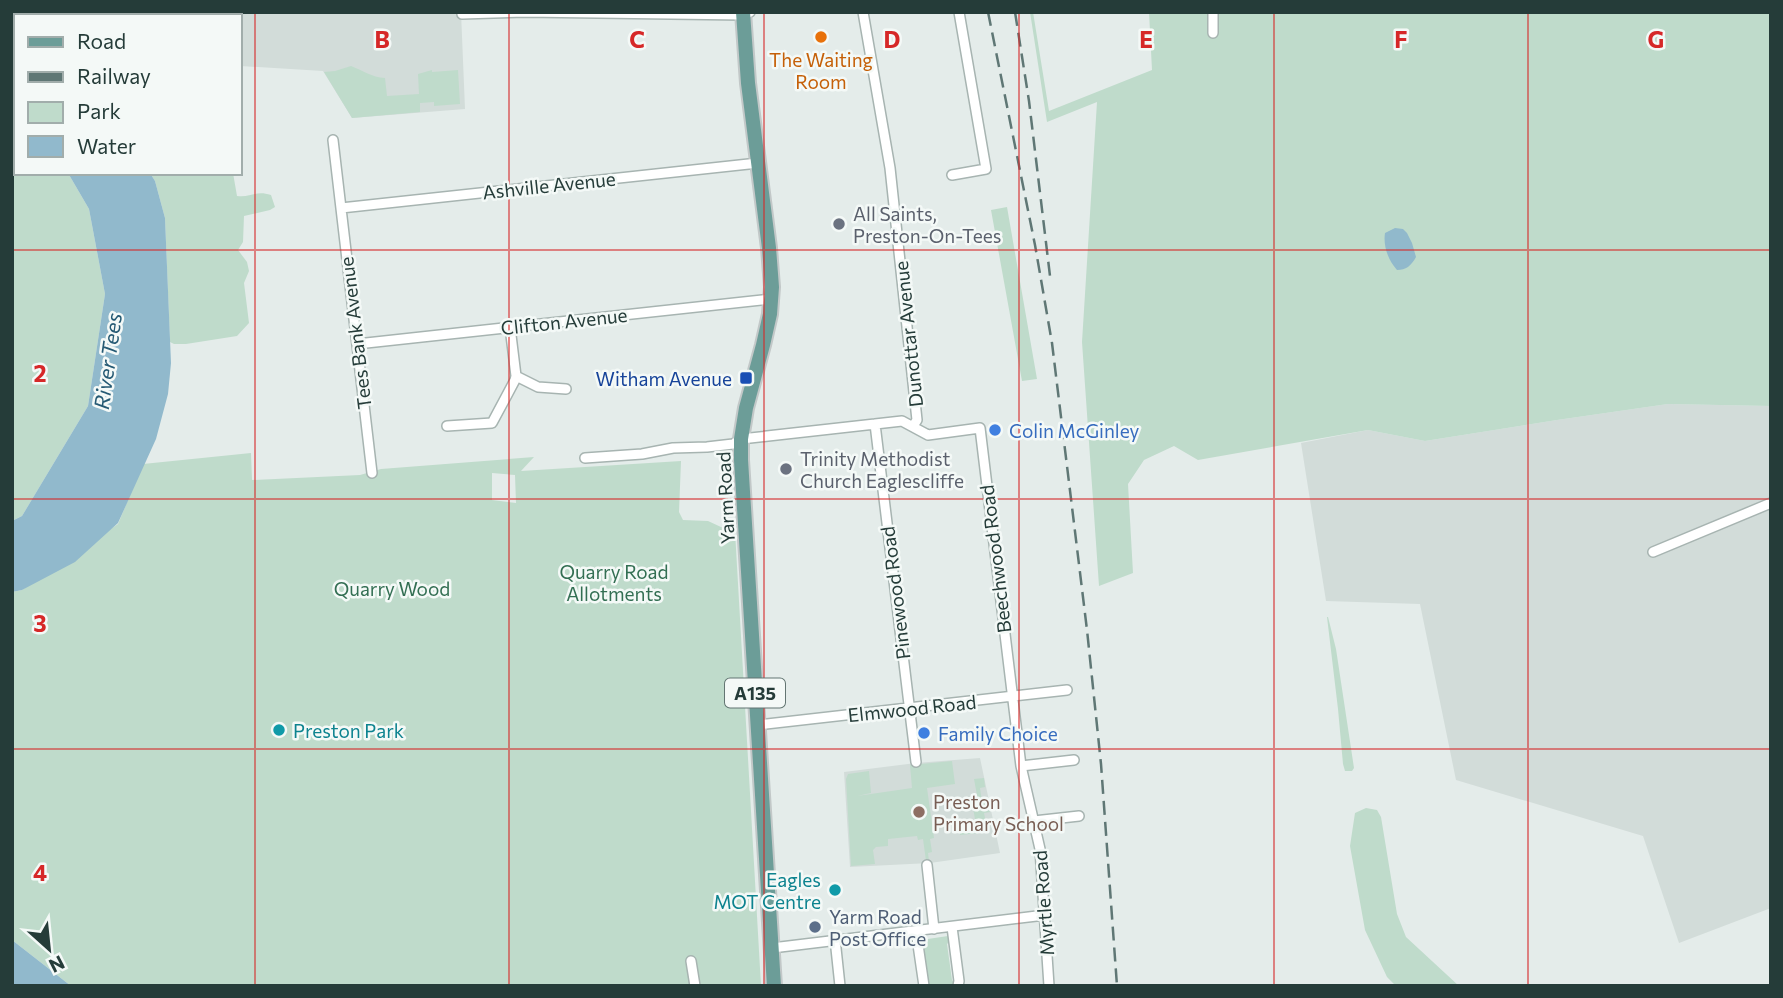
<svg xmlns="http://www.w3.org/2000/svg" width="1783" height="998" viewBox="0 0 1783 998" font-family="Commissioner,sans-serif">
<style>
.built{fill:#d2dcd9}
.green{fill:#bfdbcb;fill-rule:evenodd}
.water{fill:#91b9cc}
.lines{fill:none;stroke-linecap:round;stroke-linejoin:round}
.minor-casing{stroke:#a7b4b1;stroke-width:12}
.primary-casing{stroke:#c2c8c8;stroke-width:18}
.minor{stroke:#fff;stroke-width:9}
.primary{stroke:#6c9d98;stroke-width:14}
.rail{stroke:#5f7775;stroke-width:2.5;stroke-dasharray:14 7;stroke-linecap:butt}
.grid{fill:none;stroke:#d62828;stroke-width:2;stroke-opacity:0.55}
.food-dot{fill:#e8710a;stroke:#f4f9f7;stroke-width:2.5}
.worship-dot{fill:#6b7280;stroke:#f4f9f7;stroke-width:2.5}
.transit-dot{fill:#1a4fb4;stroke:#f4f9f7;stroke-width:2.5}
.shop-dot{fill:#3f7fe0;stroke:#f4f9f7;stroke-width:2.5}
.culture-dot{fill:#0f9aa8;stroke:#f4f9f7;stroke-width:2.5}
.education-dot{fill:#8d6e63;stroke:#f4f9f7;stroke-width:2.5}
.service-dot{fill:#5c6f8a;stroke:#f4f9f7;stroke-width:2.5}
.labels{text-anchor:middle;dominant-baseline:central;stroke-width:5;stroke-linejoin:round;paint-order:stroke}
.shield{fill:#f4f9f7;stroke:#637572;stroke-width:2}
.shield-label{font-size:18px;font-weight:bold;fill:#253c39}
.food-label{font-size:19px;fill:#c56008;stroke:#f4f9f7}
.street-label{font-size:19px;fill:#253c39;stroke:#f4f9f7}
.worship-label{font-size:19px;fill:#5b616d;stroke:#f4f9f7;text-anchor:start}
.transit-label{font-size:19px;fill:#164399;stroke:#f4f9f7;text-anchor:end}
.shop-label{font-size:19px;fill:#366cbe;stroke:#f4f9f7;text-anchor:start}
.park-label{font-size:19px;fill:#336f53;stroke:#f4f9f7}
.culture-label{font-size:19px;fill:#0d838f;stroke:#f4f9f7;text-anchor:start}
.education-label{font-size:19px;fill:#785e54;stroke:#f4f9f7;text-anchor:start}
.service-label{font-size:19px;fill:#4e5e75;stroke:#f4f9f7;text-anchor:start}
.water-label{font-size:21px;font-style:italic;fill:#245973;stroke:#f4f9f7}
.grid-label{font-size:23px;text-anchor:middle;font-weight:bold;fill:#d62828;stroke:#f4f9f7;stroke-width:5;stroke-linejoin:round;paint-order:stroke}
</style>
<rect width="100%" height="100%" fill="#e4ecea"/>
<path class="built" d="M 12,12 L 461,12 L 465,109 L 352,118 L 323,71 L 240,66 L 240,16 L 16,17 L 12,15 Z
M 1668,404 L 1771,406 L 1771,908 L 1679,943 L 1643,836 L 1456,780 L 1420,604 L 1326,601 L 1301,443 L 1368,430 L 1425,441 L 1557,420 Z
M 980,758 L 1000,853 L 930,863 L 850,867 L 844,772 L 916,763 Z"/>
<path class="green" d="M 1030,12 L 1033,12 L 1049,111 L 1152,70 L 1149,12 L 1771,12 L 1771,406 L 1668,404 L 1557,420 L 1425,441 L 1368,430 L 1198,460 L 1174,446 L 1144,460 L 1128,484 L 1133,573 L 1099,586 L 1082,342 L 1097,102 L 1047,122 Z
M 351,66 C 364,71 371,77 385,78 L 387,96 L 419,94 L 418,74 L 432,70 L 432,72 L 458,70 L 460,104 L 434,106 L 434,102 L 420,103 L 420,112 L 352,118 L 324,72 L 335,71 Z
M 12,104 L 16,107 L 16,173 L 68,173 L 89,209 L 105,294 L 88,406 L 22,516 L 12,521 Z
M 150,173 L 233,173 L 237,196 C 251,198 255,190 271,195 L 275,207 L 270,210 L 244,216 L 243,242 L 238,250 L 247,262 L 249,271 L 244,283 L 249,323 L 237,336 L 186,344 L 174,344 L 170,342 L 165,218 L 155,181 Z
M 1007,207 L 1037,379 L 1022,381 L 991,210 Z
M 251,453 L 252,480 L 360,475 L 381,469 L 534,457 L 521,471 L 681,461 L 679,512 L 683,520 L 708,521 L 721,527 L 735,531 L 761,986 L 71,986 L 12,940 L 12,592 L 22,590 L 118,524 L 143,464 ZM 492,473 L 515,475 L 516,503 L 492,500 Z
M 1327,617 L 1328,617 L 1336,649 L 1354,768 L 1352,771 L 1345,771 L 1343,764 L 1338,709 Z
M 952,761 L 955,784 L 927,788 L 934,838 L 930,839 L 932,852 L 928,853 L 929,861 L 926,861 L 923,839 L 918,840 L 917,836 L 888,839 L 888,846 L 876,847 L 873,850 L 875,864 L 851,866 L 846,779 L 848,774 L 869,771 L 871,793 L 857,796 L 912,788 L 910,765 Z
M 984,778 L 985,787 L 980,788 L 982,802 L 988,801 L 990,812 L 984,813 L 988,832 L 960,835 L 959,828 L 976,825 L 972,802 L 978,801 L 974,779 Z
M 1366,808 L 1377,810 L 1381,817 L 1397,914 L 1406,937 L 1459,986 L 1396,986 L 1387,977 L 1365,930 L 1350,846 L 1355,813 Z
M 948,936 L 950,941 L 947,944 L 952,980 L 954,982 L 951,986 L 927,986 L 928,983 L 924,948 L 921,944 L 921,940 Z"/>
<path class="water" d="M 68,173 L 150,173 L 155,181 L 165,218 L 171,363 L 168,394 L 156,439 L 118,523 L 75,562 L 22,590 L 12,592 L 12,521 L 22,516 L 88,406 L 105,294 L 89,209 Z
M 1395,228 L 1403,229 L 1407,233 L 1412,243 L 1416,257 C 1411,266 1406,270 1397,270 C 1388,260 1383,246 1385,233 Z
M 12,940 L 71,986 L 12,986 Z"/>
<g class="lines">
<defs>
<path id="minor" d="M 863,12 L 890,168 L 917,420 L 913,426
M 1213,12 L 1213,33
M 462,14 L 525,12 L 743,15 L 750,12
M 333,140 L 372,473
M 952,175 L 986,169 L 959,12
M 341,208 L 758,163
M 357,344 L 771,299
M 516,376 L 538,387 L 566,389
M 875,424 L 916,762
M 447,426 L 492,423 L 515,380 L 516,376 L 510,327
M 585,458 L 642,454 L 673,448 L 707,447 L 733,444 L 741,439 L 902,421 L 928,435 L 980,428 L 1021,766 L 1040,849 L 1049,986
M 1653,552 L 1771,503
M 757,725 L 1067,690
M 1021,766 L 1074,760
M 1034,821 L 1079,816
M 927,865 L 934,929
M 952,927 L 959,981 L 958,986
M 916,931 L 924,986
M 835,939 L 840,986
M 772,948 L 1045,915
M 691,961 L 695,986"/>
<path id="primary" d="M 743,12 L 748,83 L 769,248 L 772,287 L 770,314 L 763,345 L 746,408 L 741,439 L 741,460 L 774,986"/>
</defs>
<use href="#minor" class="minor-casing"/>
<use href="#primary" class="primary-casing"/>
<use href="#minor" class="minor"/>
<use href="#primary" class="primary"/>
<path class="rail" d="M 988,12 L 1035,245 L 1052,343 L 1087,630 L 1101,764 L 1117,986
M 1015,12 L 1029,101 L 1050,276"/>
</g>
<path class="grid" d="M 255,12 L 255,986M 509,12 L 509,986M 764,12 L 764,986M 1019,12 L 1019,986M 1274,12 L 1274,986M 1528,12 L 1528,986M 12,250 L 1771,250M 12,499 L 1771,499M 12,749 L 1771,749"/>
<circle class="food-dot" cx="821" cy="37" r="7"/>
<g class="worship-dot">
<circle cx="839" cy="224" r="7"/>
<circle cx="786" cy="469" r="7"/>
</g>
<rect class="transit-dot" x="739" y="371" width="14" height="14" rx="3.5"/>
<g class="shop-dot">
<circle cx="995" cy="430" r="7"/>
<circle cx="924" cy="733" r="7"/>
</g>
<g class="culture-dot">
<circle cx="279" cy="730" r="7"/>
<circle cx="835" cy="890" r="7"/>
</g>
<circle class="education-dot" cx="919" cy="812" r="7"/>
<circle class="service-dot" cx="815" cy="927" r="7"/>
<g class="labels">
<rect class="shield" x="725" y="678.5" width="60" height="29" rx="5"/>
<g class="shield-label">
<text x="755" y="693">A135</text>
</g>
<g class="food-label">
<text x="821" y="59">The Waiting<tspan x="821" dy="22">Room</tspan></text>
</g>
<g class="street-label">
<text transform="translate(549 185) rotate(-6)">Ashville Avenue</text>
<text transform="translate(564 321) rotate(-6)">Clifton Avenue</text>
<text transform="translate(355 333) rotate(-97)">Tees Bank Avenue</text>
<text transform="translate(908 334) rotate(-96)">Dunottar Avenue</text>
<text transform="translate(725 498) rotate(-93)">Yarm Road</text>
<text transform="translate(995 559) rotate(-97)">Beechwood Road</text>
<text transform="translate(895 593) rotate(-97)">Pinewood Road</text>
<text transform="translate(912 708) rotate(-6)">Elmwood Road</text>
<text transform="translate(1043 903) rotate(-94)">Myrtle Road</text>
</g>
<g class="worship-label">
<text x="853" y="213">All Saints,<tspan x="853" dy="22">Preston-On-Tees</tspan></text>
<text x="800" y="458">Trinity Methodist<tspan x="800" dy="22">Church Eaglescliffe</tspan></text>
</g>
<g class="transit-label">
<text x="732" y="378">Witham Avenue</text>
</g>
<g class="shop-label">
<text x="1009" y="430">Colin McGinley</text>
<text x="938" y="733">Family Choice</text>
</g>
<g class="park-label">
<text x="614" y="571">Quarry Road<tspan x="614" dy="22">Allotments</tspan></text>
<text x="392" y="588">Quarry Wood</text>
</g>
<g class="culture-label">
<text x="293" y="730">Preston Park</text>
<text x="821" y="879" text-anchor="end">Eagles<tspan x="821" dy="22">MOT Centre</tspan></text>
</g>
<g class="education-label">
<text x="933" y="801">Preston<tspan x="933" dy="22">Primary School</tspan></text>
</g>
<g class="service-label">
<text x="829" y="916">Yarm Road<tspan x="829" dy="22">Post Office</tspan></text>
</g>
<g class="water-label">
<text transform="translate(107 361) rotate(-82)">River Tees</text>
</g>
</g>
<g class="grid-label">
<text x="382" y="48">B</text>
<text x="637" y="48">C</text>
<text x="892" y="48">D</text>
<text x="1146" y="48">E</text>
<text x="1401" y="48">F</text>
<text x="1656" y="48">G</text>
<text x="40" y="382">2</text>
<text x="40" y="632">3</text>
<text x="40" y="881">4</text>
</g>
<rect width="1783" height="998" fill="none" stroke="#253c39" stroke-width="28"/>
<rect x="14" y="14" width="228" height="161" fill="#f4f9f7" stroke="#a1adab" stroke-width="2"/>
<rect x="28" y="37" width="35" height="10" fill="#6c9d98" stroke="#a1adab" stroke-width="2"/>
<text x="77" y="49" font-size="21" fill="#253c39">Road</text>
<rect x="28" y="72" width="35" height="10" fill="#5f7775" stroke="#a1adab" stroke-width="2"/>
<text x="77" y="84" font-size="21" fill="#253c39">Railway</text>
<rect x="28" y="102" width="35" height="21" fill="#bfdbcb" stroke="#a1adab" stroke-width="2"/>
<text x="77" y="119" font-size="21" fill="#253c39">Park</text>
<rect x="28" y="136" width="35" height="21" fill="#91b9cc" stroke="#a1adab" stroke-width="2"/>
<text x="77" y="154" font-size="21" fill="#253c39">Water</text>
<g transform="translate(49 949) rotate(153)" stroke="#f4f9f7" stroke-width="5" paint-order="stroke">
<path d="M0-5L12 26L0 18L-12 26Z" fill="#253c39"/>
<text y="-10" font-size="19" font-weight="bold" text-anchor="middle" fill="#253c39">N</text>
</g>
</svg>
